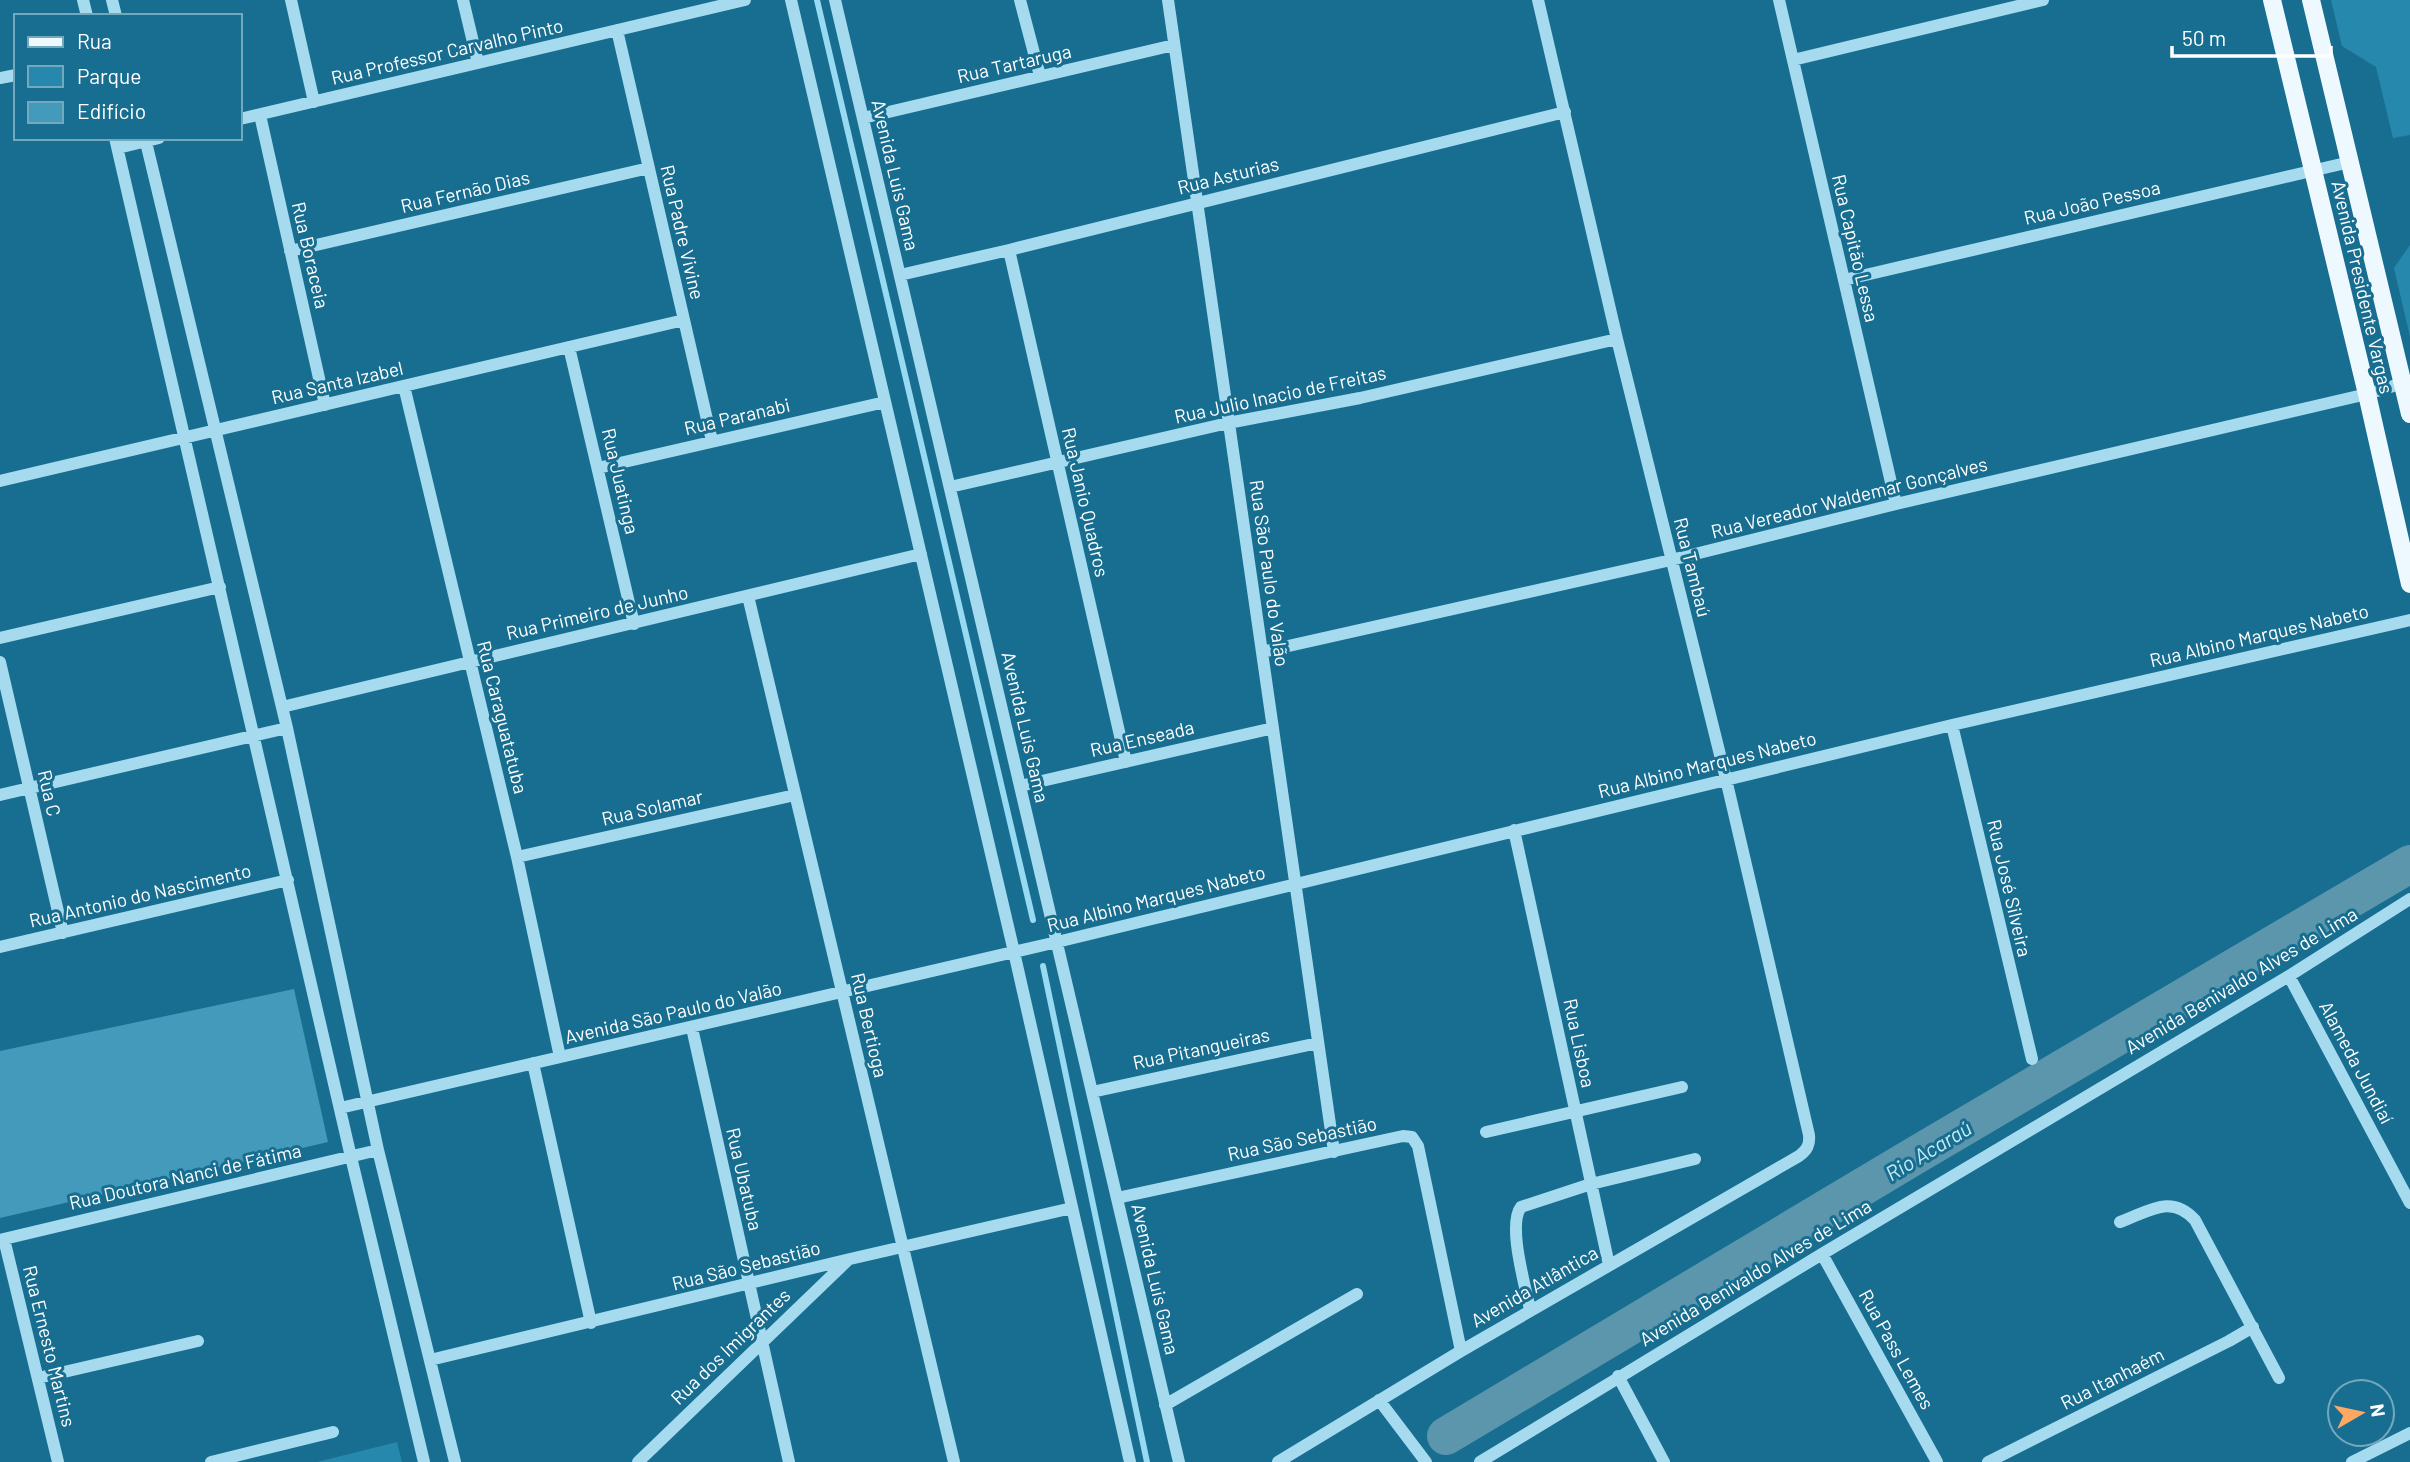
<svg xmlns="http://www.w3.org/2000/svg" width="2410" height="1462" viewBox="0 0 2410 1462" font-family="Barlow,sans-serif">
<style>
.green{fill:#2788ad}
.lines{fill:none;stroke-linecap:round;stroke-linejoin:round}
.stream{stroke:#98daf2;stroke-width:6}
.river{stroke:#5b96ad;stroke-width:38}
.building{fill:#449aba}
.minor{stroke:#a6dbef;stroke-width:12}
.major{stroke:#eef9ff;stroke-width:18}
.labels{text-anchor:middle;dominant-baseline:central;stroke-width:6;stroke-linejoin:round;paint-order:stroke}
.street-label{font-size:19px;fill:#fff;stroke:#186e90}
.water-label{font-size:21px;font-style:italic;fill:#c5ebf8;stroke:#186e90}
</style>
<rect width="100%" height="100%" fill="#186e90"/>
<path class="green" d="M 2331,0 L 2410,0 L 2410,135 L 2393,138 L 2376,67 L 2342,46 Z
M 2410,245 L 2410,337 L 2394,268 Z
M 397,1442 L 402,1462 L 317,1462 Z"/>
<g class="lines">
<path class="stream" d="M 817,0 L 1033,920
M 1043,966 L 1147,1462"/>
<path class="river" d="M 1446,1436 L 1916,1155 L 2410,864"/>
</g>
<path class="building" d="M 294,989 L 328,1142 L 0,1218 L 0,1051 Z"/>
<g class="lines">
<path class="minor" d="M 83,0 L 87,16
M 112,0 L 116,16
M 291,0 L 314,102
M 463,0 L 478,63
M 791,0 L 1014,952 L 1130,1462
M 835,0 L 1179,1462
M 1020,0 L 1040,76
M 1168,0 L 1334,1152
M 1779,0 L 1896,504
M 617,30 L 712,441
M 1793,60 L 2043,0
M 0,78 L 16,75
M 260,115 L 325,405
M 863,118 L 1174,45
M 240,119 L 745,0
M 115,138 L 351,1157 L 424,1462
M 145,138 L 287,728 L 378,1150 L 455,1462
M 118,148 L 159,138
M 1009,250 L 1126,762
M 290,251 L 649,168
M 900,275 L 1009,250 L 1565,112
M 1844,280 L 2350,162
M 569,347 L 634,624
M 404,386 L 517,857 L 560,1057
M 598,468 L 885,402
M 0,481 L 684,320
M 950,487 L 1228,423 L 1360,398 L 1617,339
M 748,596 L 954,1462
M 0,638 L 220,587
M 1262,652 L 1671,560 L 1896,504 L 2367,394 L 2403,383
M 0,662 L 63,933
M 282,707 L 921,554
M 1952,725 L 2032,1059
M 1020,786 L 1273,728
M 0,795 L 287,728
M 1514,830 L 1609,1265
M 517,857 L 795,795
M 0,947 L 288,880
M 2289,976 L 2410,1203
M 692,1028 L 789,1462
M 533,1063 L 591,1323
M 1092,1092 L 1318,1043
M 340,1108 L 1057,942 L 1952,725 L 2410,620
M 1486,1132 L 1682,1087
M 1117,1198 L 1403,1136 L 1412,1137 L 1418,1146 L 1461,1351
M 2120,1222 C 2148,1212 2171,1193 2195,1220 L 2279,1378
M 4,1239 L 58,1462
M 0,1240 L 378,1150
M 1822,1254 L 1937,1462
M 1530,1310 C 1526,1288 1507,1225 1521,1207 L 1591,1184 L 1695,1159
M 430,1360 L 850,1259 L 1072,1208
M 1618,1376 L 1664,1462
M 38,1378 L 198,1341
M 1379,1400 L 1426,1462
M 1165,1405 L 1357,1294
M 211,1462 L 333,1432
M 638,1462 L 847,1261
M 1278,1462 L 1461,1351 L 1799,1156 C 1807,1150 1810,1145 1809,1135 L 1726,779 L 1617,339 L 1538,0
M 1480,1462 L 1822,1254 L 2289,976 L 2410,899
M 1988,1462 L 2229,1341 L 2253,1327
M 2352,1462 L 2410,1433"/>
<path class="major" d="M 2272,0 L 2367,394 L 2410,584
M 2311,0 L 2410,414"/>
</g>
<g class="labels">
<g class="street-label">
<text transform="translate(447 51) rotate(-13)">Rua Professor Carvalho Pinto</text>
<text transform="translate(1014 63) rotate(-13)">Rua Tartaruga</text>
<text transform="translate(896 175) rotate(77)">Avenida Luis Gama</text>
<text transform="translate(1228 175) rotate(-14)">Rua Asturias</text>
<text transform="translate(465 191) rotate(-13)">Rua Fernão Dias</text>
<text transform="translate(2092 202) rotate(-13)">Rua João Pessoa</text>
<text transform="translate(683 232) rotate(77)">Rua Padre Vivine</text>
<text transform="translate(1856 248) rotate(77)">Rua Capitão Lessa</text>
<text transform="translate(311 255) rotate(77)">Rua Boraceia</text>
<text transform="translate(2363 287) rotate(77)">Avenida Presidente Vargas</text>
<text transform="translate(337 382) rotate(-13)">Rua Santa Izabel</text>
<text transform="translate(1280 394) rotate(-12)">Rua Julio Inacio de Freitas</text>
<text transform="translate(737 416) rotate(-13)">Rua Paranabi</text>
<text transform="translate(621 481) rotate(77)">Rua Juatinga</text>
<text transform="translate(1849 497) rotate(-14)">Rua Vereador Waldemar Gonçalves</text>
<text transform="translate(1086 502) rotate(77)">Rua Janio Quadros</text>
<text transform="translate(1693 567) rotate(76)">Rua Tambaú</text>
<text transform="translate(1270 573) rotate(82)">Rua São Paulo do Valão</text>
<text transform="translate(597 612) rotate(-13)">Rua Primeiro de Junho</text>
<text transform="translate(2259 635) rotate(-13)">Rua Albino Marques Nabeto</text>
<text transform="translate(503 717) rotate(76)">Rua Caraguatatuba</text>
<text transform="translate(1026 727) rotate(77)">Avenida Luis Gama</text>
<text transform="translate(1142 738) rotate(-13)">Rua Enseada</text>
<text transform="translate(1707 764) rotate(-14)">Rua Albino Marques Nabeto</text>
<text transform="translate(50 793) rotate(77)">Rua C</text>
<text transform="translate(652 807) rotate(-13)">Rua Solamar</text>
<text transform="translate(2010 888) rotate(77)">Rua José Silveira</text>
<text transform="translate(140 895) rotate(-13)">Rua Antonio do Nascimento</text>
<text transform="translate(1156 898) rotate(-14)">Rua Albino Marques Nabeto</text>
<text transform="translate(2241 980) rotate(-31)">Avenida Benivaldo Alves de Lima</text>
<text transform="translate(673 1012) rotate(-13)">Avenida São Paulo do Valão</text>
<text transform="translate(870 1025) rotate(77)">Rua Bertioga</text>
<text transform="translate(1580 1043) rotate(78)">Rua Lisboa</text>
<text transform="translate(1201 1048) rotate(-12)">Rua Pitangueiras</text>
<text transform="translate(2357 1062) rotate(62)">Alameda Jundiaí</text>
<text transform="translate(1302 1138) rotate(-12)">Rua São Sebastião</text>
<text transform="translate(185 1176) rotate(-13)">Rua Doutora Nanci de Fátima</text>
<text transform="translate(745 1179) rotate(77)">Rua Ubatuba</text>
<text transform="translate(746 1265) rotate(-14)">Rua São Sebastião</text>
<text transform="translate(1755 1272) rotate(-31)">Avenida Benivaldo Alves de Lima</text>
<text transform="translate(1156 1279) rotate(77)">Avenida Luis Gama</text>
<text transform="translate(1534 1286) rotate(-30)">Avenida Atlântica</text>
<text transform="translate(50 1346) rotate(76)">Rua Ernesto Martins</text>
<text transform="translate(730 1346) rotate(-44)">Rua dos Imigrantes</text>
<text transform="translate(1897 1349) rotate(61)">Rua Pass Lemes</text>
<text transform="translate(2112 1378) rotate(-27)">Rua Itanhaém</text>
</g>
<g class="water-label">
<text transform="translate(1928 1150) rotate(-31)">Rio Acaraú</text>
</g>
</g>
<rect x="14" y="14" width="228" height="126" fill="#186e90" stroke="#74a8bc" stroke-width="2"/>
<rect x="28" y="37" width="35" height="10" fill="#eef9ff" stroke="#74a8bc" stroke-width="2"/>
<text x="77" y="49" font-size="21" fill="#ffffff">Rua</text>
<rect x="28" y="66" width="35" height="21" fill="#2788ad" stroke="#74a8bc" stroke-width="2"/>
<text x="77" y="84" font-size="21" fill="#ffffff">Parque</text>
<rect x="28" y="102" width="35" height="21" fill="#449aba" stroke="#74a8bc" stroke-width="2"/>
<text x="77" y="119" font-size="21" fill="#ffffff">Edifício</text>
<g transform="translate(2361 1413) rotate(81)"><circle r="33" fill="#186e90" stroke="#74a8bc" stroke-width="2"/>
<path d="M0-5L12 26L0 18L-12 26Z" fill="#ffa864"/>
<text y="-10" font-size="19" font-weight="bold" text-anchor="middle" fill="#ffffff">N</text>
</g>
<path d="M2172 46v10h159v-10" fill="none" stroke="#ffffff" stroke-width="3.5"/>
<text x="2182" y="46" font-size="21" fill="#ffffff" stroke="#186e90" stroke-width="5" paint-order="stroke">50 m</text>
</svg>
